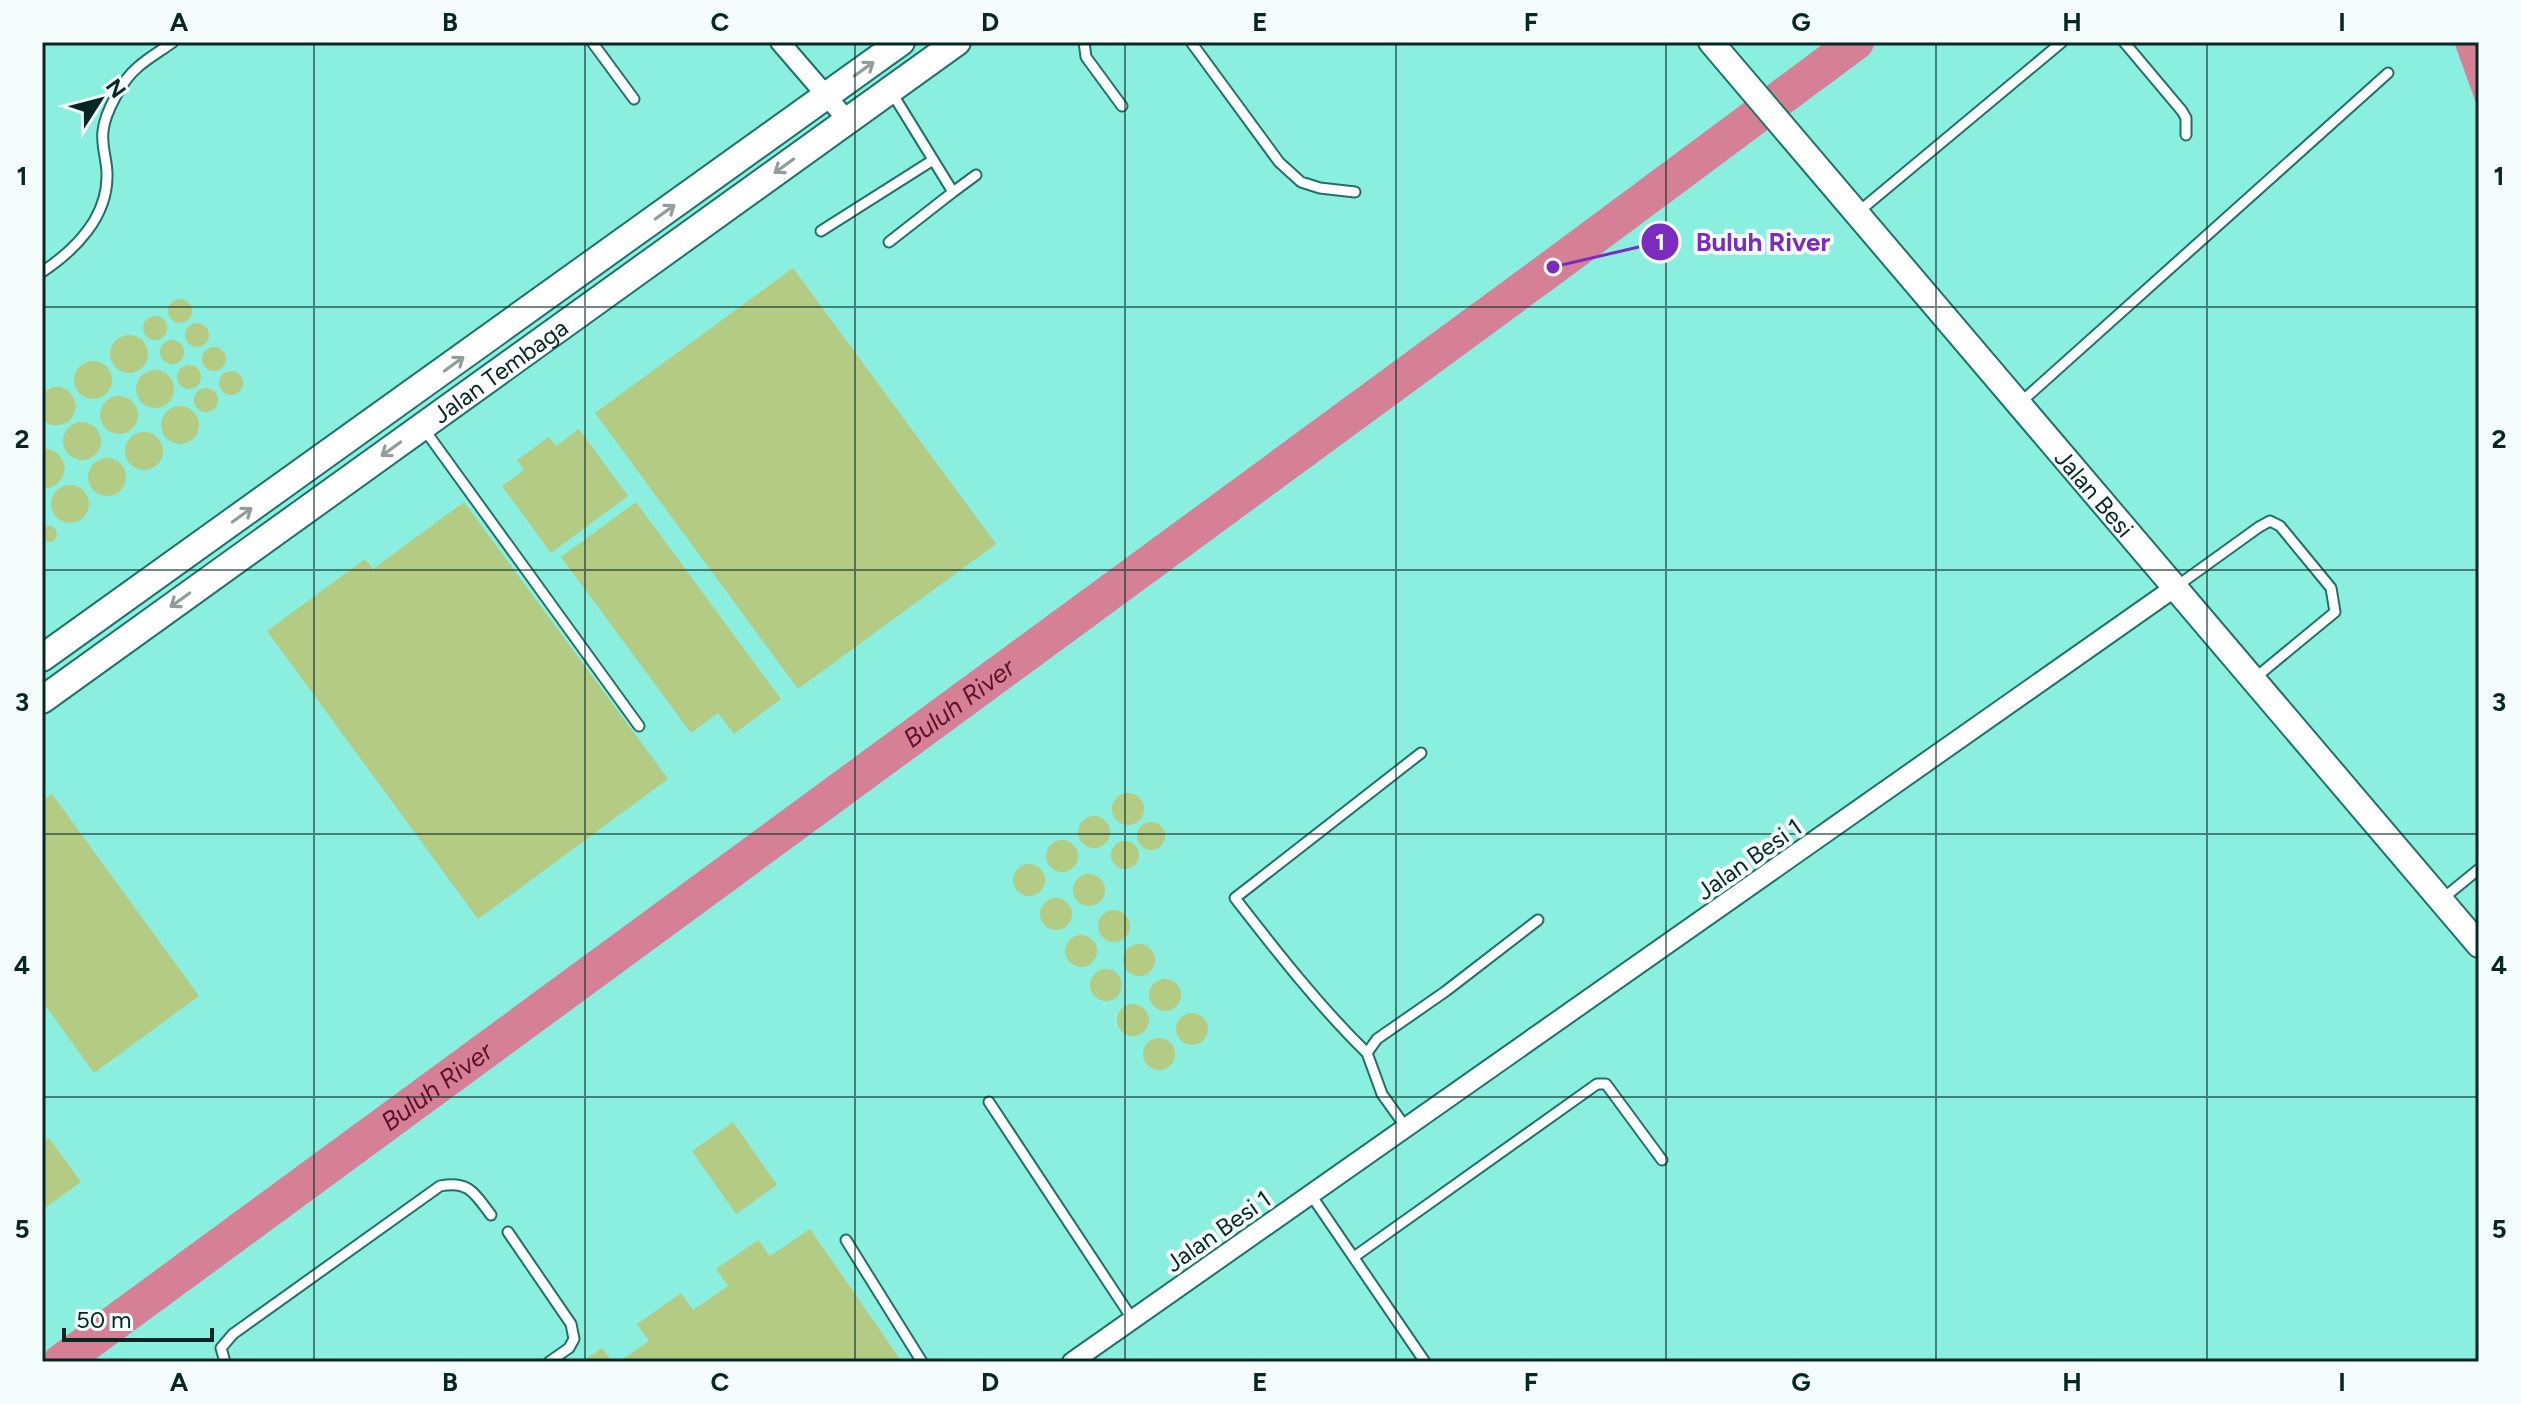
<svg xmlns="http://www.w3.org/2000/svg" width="2521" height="1404" viewBox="0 0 2521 1404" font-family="Figtree,sans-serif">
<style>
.water{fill:#d68096}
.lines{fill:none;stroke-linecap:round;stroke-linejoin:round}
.river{stroke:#d68096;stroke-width:36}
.building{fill:#b4cb84}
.service-casing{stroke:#207167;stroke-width:13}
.minor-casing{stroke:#207167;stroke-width:22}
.tertiary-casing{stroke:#207167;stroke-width:28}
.secondary-casing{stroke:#207167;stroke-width:30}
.service{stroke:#fff;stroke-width:9}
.minor{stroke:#fff;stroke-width:18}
.tertiary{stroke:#fff;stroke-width:24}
.secondary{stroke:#fff;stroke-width:26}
.oneway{stroke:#8f9e9c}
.grid{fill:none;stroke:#062723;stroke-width:2;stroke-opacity:0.55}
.labels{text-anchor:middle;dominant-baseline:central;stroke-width:8;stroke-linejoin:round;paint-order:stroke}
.street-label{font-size:24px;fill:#062723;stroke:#f4fdfb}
.water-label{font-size:26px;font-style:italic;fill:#5e102e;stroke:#f4fdfb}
.leader{fill:none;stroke:#7b2cbf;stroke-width:3}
.callout-dot{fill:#7b2cbf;stroke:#f4fdfb;stroke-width:3}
.mark-label{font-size:24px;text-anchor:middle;font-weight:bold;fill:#fff}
.callout-label{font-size:26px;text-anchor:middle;font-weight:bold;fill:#7b2cbf;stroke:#f4fdfb;stroke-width:8;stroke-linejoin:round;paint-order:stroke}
.neatline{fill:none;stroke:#062723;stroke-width:3}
.grid-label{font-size:26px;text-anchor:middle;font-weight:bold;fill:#062723}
</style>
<rect width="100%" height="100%" fill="#8befe0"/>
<path class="water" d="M 2454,42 L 2479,42 L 2479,102 L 2476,103 Z"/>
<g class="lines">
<path class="river" id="s1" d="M 61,1362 L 1553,267 L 1856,42"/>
</g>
<path class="building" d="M 793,268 L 996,544 L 798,689 L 595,413 Z
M168 311a12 12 0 1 1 24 0a12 12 0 1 1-24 0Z
M143 328a12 12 0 1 1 24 0a12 12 0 1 1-24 0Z
M185 335a12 12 0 1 1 24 0a12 12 0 1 1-24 0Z
M110 354a19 19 0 1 1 38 0a19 19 0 1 1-38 0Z
M160 352a12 12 0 1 1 24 0a12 12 0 1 1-24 0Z
M202 359a12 12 0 1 1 24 0a12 12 0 1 1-24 0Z
M74 380a19 19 0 1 1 38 0a19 19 0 1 1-38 0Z
M177 377a12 12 0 1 1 24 0a12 12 0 1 1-24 0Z
M136 389a19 19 0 1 1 38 0a19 19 0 1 1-38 0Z
M219 383a12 12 0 1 1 24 0a12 12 0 1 1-24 0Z
M 53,387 L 61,387 L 69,391 L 74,399 L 76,407 L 73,416 L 68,422 L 60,425 L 51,425 L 42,419 L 42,393 Z
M194 400a12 12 0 1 1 24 0a12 12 0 1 1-24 0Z
M100 415a19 19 0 1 1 38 0a19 19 0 1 1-38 0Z
M161 425a19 19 0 1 1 38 0a19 19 0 1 1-38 0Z
M63 441a19 19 0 1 1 38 0a19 19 0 1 1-38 0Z
M 579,429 L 628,496 L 551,553 L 502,486 L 524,470 L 517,460 L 549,437 L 556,446 Z
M125 451a19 19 0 1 1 38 0a19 19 0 1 1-38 0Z
M 42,449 L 50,449 L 58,454 L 63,461 L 65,469 L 62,478 L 57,484 L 49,488 L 42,487 Z
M88 477a19 19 0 1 1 38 0a19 19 0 1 1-38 0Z
M51 504a19 19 0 1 1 38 0a19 19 0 1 1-38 0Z
M 464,502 L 668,779 L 478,919 L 267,631 L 365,559 L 373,569 Z
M 636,502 L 781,699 L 734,734 L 718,713 L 691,733 L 561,557 Z
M41 534a8 8 0 1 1 16 0a8 8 0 1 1-16 0Z
M1112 809a16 16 0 1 1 32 0a16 16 0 1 1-32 0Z
M 52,794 L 199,996 L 94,1073 L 42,1001 L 42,801 Z
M1078 832a16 16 0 1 1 32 0a16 16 0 1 1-32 0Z
M1137 836a14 14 0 1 1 28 0a14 14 0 1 1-28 0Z
M1046 856a16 16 0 1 1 32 0a16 16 0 1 1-32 0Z
M1111 855a14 14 0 1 1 28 0a14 14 0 1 1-28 0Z
M1013 880a16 16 0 1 1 32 0a16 16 0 1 1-32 0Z
M1073 890a16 16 0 1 1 32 0a16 16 0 1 1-32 0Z
M1040 914a16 16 0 1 1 32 0a16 16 0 1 1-32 0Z
M1098 926a16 16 0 1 1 32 0a16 16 0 1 1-32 0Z
M1065 951a16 16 0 1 1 32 0a16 16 0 1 1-32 0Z
M1123 960a16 16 0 1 1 32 0a16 16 0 1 1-32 0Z
M1090 985a16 16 0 1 1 32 0a16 16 0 1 1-32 0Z
M1149 995a16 16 0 1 1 32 0a16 16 0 1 1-32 0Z
M1117 1020a16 16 0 1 1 32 0a16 16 0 1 1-32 0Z
M1176 1029a16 16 0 1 1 32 0a16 16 0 1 1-32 0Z
M1143 1054a16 16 0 1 1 32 0a16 16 0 1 1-32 0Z
M 733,1122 L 777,1185 L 736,1214 L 692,1151 Z
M 49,1138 L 81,1182 L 42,1210 L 42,1143 Z
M 810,1229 L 902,1362 L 618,1362 L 649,1341 L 637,1324 L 681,1293 L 693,1310 L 728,1286 L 716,1269 L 758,1240 L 770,1256 Z
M 602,1348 L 612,1362 L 581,1362 Z"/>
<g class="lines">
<defs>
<path id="service" d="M 592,42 L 634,99
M 1084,42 L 1086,57 L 1122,106
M 1191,42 L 1279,162 L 1301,182 L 1320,188 L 1355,192
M 2124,42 L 2182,111 L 2186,118 L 2186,135
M 953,192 L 976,175
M 1857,213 L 2062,42
M 821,231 L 933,160
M 889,242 L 953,192 L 892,93
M 42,272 C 75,250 108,217 107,174 C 107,160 101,145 103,131 C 105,112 123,79 138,67 C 148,58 162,50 173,42
M 2021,402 L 2388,73
M 424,429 L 639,726
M 2177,586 L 2259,527 L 2270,521 L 2280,526 L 2331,588 L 2335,612 L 2255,678
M 2441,900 L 2479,869
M 1367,1053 C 1318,1005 1277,952 1235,898 L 1421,753
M 989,1102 L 1133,1320
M 1407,1129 L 1382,1094 L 1367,1053 L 1377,1039 L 1446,991 L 1538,920
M 1311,1195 L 1425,1362
M 508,1232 L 571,1324 L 574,1339 L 569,1348 L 549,1362
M 846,1240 L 922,1362
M 1354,1257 L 1597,1084 L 1606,1084 L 1662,1160
M 225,1362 L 221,1348 L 233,1334 L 440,1186 C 469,1180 475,1194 491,1215"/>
<path id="minor" d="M 780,42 L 848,121
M 1072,1362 L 2174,588"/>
<g id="tertiary">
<path id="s2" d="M 1711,42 L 2479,945"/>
</g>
<g id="secondary">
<path d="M 42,658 L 901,42"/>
<path id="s3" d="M 42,700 L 957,42"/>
</g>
</defs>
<use href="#service" class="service-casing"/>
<use href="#minor" class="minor-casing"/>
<use href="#tertiary" class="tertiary-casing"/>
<use href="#secondary" class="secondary-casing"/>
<use href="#service" class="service"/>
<use href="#minor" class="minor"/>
<use href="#tertiary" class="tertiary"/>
<use href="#secondary" class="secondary"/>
</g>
<defs><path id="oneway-shaft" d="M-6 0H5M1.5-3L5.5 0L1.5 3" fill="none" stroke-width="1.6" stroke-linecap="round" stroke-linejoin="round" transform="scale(2)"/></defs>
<g class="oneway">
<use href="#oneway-shaft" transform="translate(864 69) rotate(-36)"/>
<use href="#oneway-shaft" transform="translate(784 166) rotate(144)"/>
<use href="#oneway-shaft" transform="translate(665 212) rotate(-36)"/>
<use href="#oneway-shaft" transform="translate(454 364) rotate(-36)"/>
<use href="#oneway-shaft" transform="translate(391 449) rotate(144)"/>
<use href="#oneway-shaft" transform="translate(242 515) rotate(-36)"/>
<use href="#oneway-shaft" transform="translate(180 600) rotate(144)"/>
</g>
<path class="grid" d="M 314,42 L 314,1362M 585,42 L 585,1362M 855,42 L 855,1362M 1125,42 L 1125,1362M 1396,42 L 1396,1362M 1666,42 L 1666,1362M 1936,42 L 1936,1362M 2207,42 L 2207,1362M 42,307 L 2479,307M 42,570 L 2479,570M 42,834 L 2479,834M 42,1097 L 2479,1097"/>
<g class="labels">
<g class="street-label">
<text stroke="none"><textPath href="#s3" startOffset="564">Jalan Tembaga</textPath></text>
<text stroke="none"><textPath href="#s2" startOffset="592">Jalan Besi</textPath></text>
<text transform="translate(1749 859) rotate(-35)">Jalan Besi 1</text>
<text transform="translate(1218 1231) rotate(-35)">Jalan Besi 1</text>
</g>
<g class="water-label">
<text stroke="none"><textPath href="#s1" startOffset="1114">Buluh River</textPath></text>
<text stroke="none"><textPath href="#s1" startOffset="466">Buluh River</textPath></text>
</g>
</g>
<path class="leader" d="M1553 267L1660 242"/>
<g class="callout-dot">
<circle cx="1553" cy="267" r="8"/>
<circle cx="1660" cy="242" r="20"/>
</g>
<g class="mark-label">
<text x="1660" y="250">1</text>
</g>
<g class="callout-label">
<text x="1763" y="251">Buluh River</text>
</g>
<rect width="2521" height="1404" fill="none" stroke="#f4fdfb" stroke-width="88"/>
<g transform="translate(100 100) rotate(54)" stroke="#f4fdfb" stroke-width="6" paint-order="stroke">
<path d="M0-6L14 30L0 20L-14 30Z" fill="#062723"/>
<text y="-12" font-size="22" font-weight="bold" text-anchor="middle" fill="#062723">N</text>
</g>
<path d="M64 1328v12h148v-12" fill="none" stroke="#062723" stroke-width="4"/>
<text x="76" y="1328" font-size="24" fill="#062723" stroke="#f4fdfb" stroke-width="6" paint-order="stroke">50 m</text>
<rect x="44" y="44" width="2433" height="1316" class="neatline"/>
<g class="grid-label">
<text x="179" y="31">A</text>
<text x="450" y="31">B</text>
<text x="720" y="31">C</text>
<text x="990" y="31">D</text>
<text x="1260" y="31">E</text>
<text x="1531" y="31">F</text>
<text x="1801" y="31">G</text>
<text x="2072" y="31">H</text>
<text x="2342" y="31">I</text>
<text x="22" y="185">1</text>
<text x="2499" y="185">1</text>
<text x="22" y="448">2</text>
<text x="2499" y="448">2</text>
<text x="22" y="711">3</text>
<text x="2499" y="711">3</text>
<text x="22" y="974">4</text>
<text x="2499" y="974">4</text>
<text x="22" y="1238">5</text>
<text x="2499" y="1238">5</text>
<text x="179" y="1391">A</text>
<text x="450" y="1391">B</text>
<text x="720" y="1391">C</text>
<text x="990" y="1391">D</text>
<text x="1260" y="1391">E</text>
<text x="1531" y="1391">F</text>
<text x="1801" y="1391">G</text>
<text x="2072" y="1391">H</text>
<text x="2342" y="1391">I</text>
</g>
</svg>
